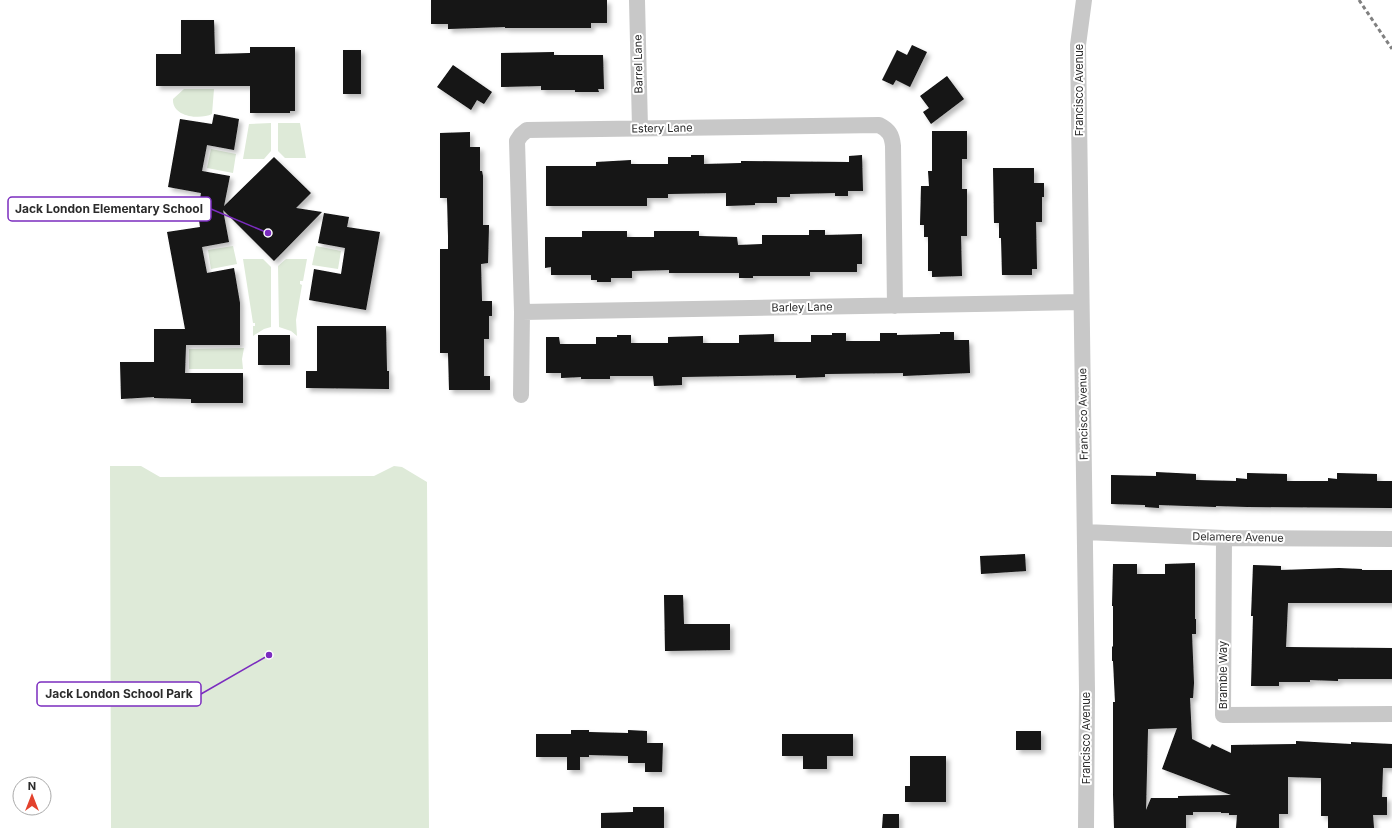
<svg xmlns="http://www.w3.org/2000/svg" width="1392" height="828" viewBox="0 0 1392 828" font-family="Inter,sans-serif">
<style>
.green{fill:#deead8}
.building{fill:#121212;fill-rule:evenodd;filter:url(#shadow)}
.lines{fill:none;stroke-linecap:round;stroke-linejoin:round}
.minor{stroke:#c8c8c8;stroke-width:16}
.rail{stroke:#808080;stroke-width:3;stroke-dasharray:4 3;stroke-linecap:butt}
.labels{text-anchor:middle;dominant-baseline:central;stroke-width:4;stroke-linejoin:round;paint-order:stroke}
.street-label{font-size:11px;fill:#2b2b2b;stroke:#fff}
.leader{fill:none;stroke:#7b2cbf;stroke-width:1.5}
.callout-dot{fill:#7b2cbf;stroke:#fff;stroke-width:1.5}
.callout{fill:#fff;stroke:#7b2cbf;stroke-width:1.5}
.callout-label{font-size:12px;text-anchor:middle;font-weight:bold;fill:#2b2b2b}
</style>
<defs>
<filter id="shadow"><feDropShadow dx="3.5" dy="3.5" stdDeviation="2" flood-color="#0004"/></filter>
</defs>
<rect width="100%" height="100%" fill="#fff"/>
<path class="green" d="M 184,89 L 214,89 L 212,114 C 200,120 172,117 173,99 Z
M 271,123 L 271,151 L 264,159 L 243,159 L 249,124 Z
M 278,123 L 300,123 L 306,158 L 285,158 L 278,151 Z
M 211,149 L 236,154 L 233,173 L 207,168 Z
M 233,246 L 237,264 L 211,269 L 208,250 Z
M 316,246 L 341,251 L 338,269 L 312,265 Z
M 243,259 L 263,259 L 271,267 L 271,327 L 264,329 L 253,336 L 253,326 L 255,326 L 255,323 L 253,323 Z
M 286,259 L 307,259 L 303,281 L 300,281 L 300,284 L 302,285 L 296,320 L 297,336 L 291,331 L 279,327 L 278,266 Z
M 244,348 L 242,359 L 243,369 L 189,369 L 189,349 Z
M 110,466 L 141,466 L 160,477 L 374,476 L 394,466 L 402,467 L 427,482 L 429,828 L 111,828 Z"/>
<path class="building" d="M 431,0 L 607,0 L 607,23 L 591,23 L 591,28 L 505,28 L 505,27 L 448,29 L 448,24 L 431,24 Z
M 181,20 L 214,20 L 215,54 L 250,53 L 250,47 L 295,47 L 295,111 L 290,111 L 290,113 L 250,113 L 250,86 L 156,86 L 156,54 L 181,54 Z
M 912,45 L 927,52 L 910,87 L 896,80 L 893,85 L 882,80 L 897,50 L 907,55 Z
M 343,50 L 361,50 L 361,94 L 343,94 Z
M 554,52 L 554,55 L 603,55 L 604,89 L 598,89 L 599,92 L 575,92 L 575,90 L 541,90 L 541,86 L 501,87 L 501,53 Z
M 453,65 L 492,92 L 484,104 L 477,100 L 471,110 L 437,87 Z
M 947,76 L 964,99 L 931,124 L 923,112 L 929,108 L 920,96 Z
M 214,114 L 239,119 L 234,150 L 207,145 L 202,171 L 230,176 L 224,206 L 274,157 L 311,193 L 296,208 L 322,212 L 274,261 L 223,210 L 229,242 L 202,247 L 207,273 L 234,268 L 240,303 L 240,345 L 186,345 L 185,373 L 243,373 L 243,403 L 191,403 L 191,399 L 154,398 L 154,397 L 121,399 L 120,362 L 154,362 L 154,329 L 185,329 L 167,232 L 200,227 L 198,213 L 201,193 L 168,187 L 180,119 L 212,124 Z
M 932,131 L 967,131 L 967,159 L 962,159 L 962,189 L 967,189 L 967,236 L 961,236 L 962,276 L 932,277 L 932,271 L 928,271 L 928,237 L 924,237 L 924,225 L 920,225 L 921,186 L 929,186 L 928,171 L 932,171 Z
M 470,132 L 470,147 L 480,147 L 480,171 L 482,171 L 483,176 L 483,225 L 489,225 L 488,263 L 481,264 L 482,301 L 492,301 L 492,316 L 489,316 L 489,339 L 484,339 L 484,376 L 490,376 L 490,390 L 449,390 L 448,353 L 440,353 L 440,249 L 448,249 L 448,236 L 447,198 L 440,198 L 440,133 Z
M 691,155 L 704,155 L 704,164 L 741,163 L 741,161 L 849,162 L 849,156 L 862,155 L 863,191 L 848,191 L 848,196 L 835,196 L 835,193 L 790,194 L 790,197 L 777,197 L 777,203 L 755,203 L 755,205 L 726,206 L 726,193 L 668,194 L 668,198 L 647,198 L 647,206 L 546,206 L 546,166 L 596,166 L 596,162 L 631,160 L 631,164 L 668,164 L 668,157 L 691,157 Z
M 993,168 L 1034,168 L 1034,183 L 1044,183 L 1044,197 L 1042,197 L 1042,222 L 1036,222 L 1037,269 L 1032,269 L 1032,275 L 1002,275 L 1001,238 L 999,238 L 999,223 L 994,223 Z
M 324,213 L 349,217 L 347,227 L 380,232 L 366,310 L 309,300 L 314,269 L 341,274 L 345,248 L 318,243 Z
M 809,230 L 825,230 L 825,235 L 862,234 L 862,264 L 857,264 L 857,272 L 810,272 L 810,276 L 753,276 L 753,278 L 739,278 L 739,273 L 669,273 L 669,270 L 632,271 L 632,278 L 611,278 L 611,282 L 597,282 L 597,280 L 591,280 L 591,275 L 551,275 L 551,267 L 545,268 L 545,237 L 582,237 L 582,231 L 627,231 L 627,237 L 654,237 L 654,231 L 699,231 L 699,236 L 737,237 L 738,245 L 762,244 L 762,235 L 809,235 Z
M 317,326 L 386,326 L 387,371 L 389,371 L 389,389 L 306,388 L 306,371 L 317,371 Z
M 940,332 L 954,332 L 954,340 L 969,340 L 970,373 L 903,376 L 903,373 L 825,374 L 825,377 L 796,378 L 796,375 L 682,377 L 682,385 L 654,386 L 653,376 L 610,376 L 610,379 L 581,379 L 581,377 L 561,378 L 561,373 L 546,373 L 546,337 L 559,337 L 560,344 L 596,344 L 596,337 L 617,337 L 617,335 L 631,335 L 631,343 L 668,343 L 668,337 L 703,336 L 703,343 L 739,343 L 739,335 L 774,334 L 774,342 L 811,342 L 811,335 L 832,335 L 832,333 L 846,333 L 846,341 L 880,341 L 880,333 L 897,333 L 897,335 L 940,334 Z
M 258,335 L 290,335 L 290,365 L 258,365 Z
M 1156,472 L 1196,474 L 1196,480 L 1236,481 L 1236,478 L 1247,479 L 1247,473 L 1287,474 L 1287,481 L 1328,481 L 1328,478 L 1337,479 L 1337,473 L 1377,474 L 1377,481 L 1392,481 L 1392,508 L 1248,507 L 1216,506 L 1216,507 L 1159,505 L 1159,508 L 1145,507 L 1145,505 L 1111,504 L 1111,475 L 1156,476 Z
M 1025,554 L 1026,571 L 981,574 L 980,556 Z
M 1195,563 L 1195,619 L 1196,619 L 1196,634 L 1192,634 L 1194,683 L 1193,698 L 1190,698 L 1192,739 L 1210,748 L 1212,744 L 1231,753 L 1231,745 L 1296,744 L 1296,741 L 1351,744 L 1351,742 L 1392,744 L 1392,768 L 1383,768 L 1382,797 L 1387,797 L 1387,815 L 1373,815 L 1374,828 L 1328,828 L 1328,816 L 1321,816 L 1321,778 L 1288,777 L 1288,814 L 1279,814 L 1279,828 L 1236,828 L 1237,815 L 1229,815 L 1229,813 L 1221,813 L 1221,812 L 1193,812 L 1193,815 L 1186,815 L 1186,828 L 1114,828 L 1113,794 L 1113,702 L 1115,702 L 1113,661 L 1112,661 L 1112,647 L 1113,646 L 1113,606 L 1112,606 L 1113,564 L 1137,564 L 1137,574 L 1165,574 L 1165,564 ZM 1177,728 L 1162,769 L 1231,795 L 1178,796 L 1178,798 L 1151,798 L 1146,810 L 1148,729 Z
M 1253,565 L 1281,566 L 1281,570 L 1339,568 L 1362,569 L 1362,570 L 1392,570 L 1392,603 L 1288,603 L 1286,647 L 1392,648 L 1392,679 L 1338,679 L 1338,681 L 1310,680 L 1310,682 L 1279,682 L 1279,686 L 1251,686 L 1253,616 L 1251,616 Z
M 664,595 L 683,595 L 684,624 L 730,624 L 730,650 L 665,651 Z
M 571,730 L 589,730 L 589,732 L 628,733 L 628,730 L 647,731 L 647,743 L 663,743 L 662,772 L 645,772 L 645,763 L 628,763 L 628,756 L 589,755 L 589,757 L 580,757 L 580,770 L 567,770 L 567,757 L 536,757 L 536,734 L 571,734 Z
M 1016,731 L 1041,731 L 1041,750 L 1016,750 Z
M 782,734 L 853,734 L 853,756 L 827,756 L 827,769 L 803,769 L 803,756 L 782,756 Z
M 910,756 L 946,756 L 946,802 L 905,802 L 905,786 L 910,786 Z
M 633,807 L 664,807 L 664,828 L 601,828 L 601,813 L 633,812 Z
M 883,814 L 899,814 L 899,828 L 882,828 Z"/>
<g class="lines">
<path class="minor" d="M 637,0 L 640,128
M 1084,0 L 1078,45 L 1087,691 L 1086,828
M 522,312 L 1081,302
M 521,395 L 522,312 L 517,141 L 521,135 L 527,130 L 879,125 C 889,130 892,135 893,146 L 895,306
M 1085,532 L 1224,538 L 1392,539
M 1224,538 L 1223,715 L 1392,714"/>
<path class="rail" d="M 1359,0 L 1392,49"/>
</g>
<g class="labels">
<g class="street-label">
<text transform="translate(638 64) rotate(-91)">Barrel Lane</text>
<text transform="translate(1079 90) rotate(-90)">Francisco Avenue</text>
<text transform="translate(662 128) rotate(-1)">Estery Lane</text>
<text transform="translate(802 307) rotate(-1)">Barley Lane</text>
<text transform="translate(1083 414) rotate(-91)">Francisco Avenue</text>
<text transform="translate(1238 537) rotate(1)">Delamere Avenue</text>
<text transform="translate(1223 675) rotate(-90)">Bramble Way</text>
<text transform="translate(1086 738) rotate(-90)">Francisco Avenue</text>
</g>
</g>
<path class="leader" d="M268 233L211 209M269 655L201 694"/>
<g class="callout-dot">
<circle cx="268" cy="233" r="4"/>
<circle cx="269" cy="655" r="4"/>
</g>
<g class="callout">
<rect x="8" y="197" width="203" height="24" rx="4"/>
<rect x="37" y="682" width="164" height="24" rx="4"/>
</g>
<g class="callout-label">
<text x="109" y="213">Jack London Elementary School</text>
<text x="119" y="698">Jack London School Park</text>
</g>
<g transform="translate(32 796)"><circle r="19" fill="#ffffff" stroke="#aaaaaa"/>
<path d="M0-3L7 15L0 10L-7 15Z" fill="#e3422d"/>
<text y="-6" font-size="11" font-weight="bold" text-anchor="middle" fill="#2b2b2b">N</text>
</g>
</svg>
